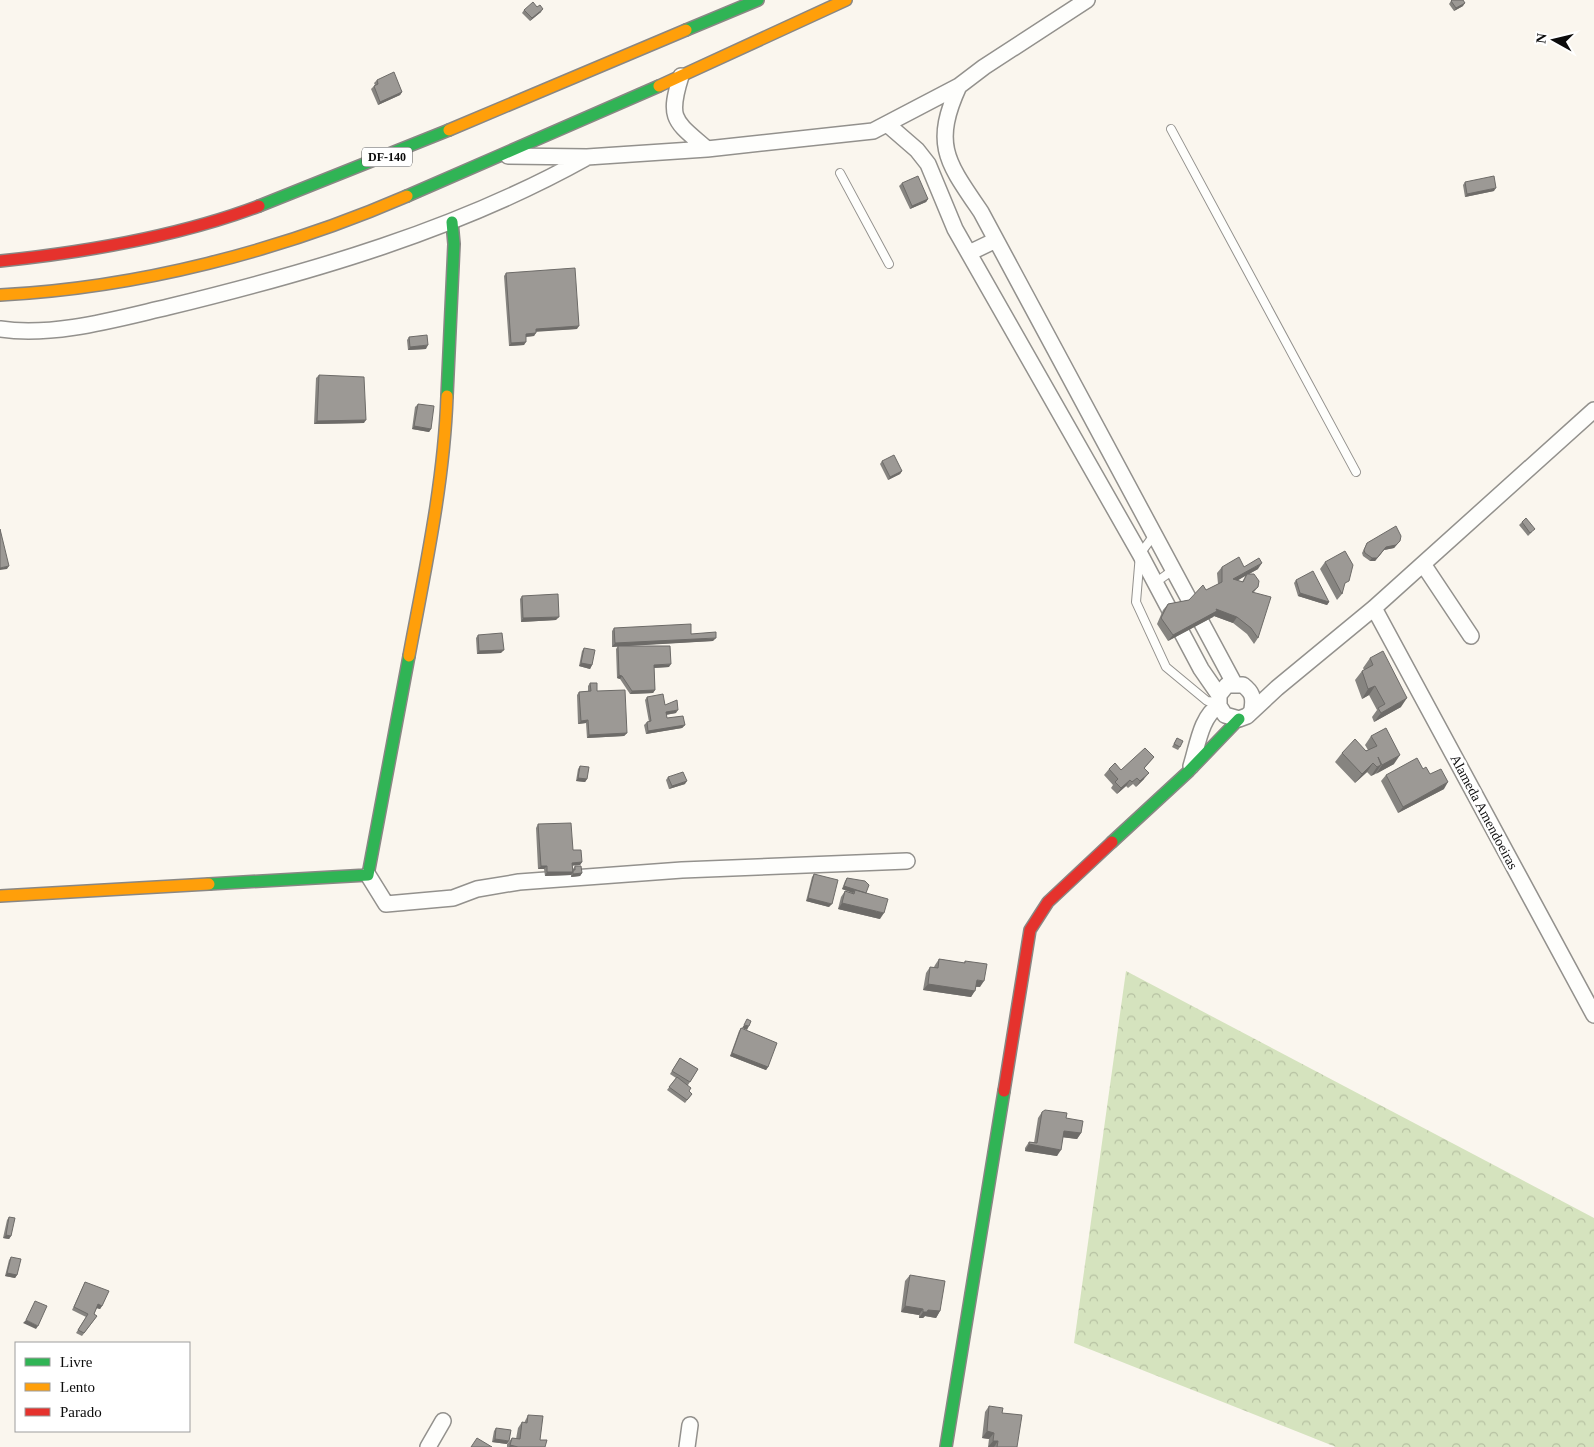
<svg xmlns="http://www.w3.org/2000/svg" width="1594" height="1447" viewBox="0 0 1594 1447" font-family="'Times New Roman',serif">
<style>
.forest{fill:url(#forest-crowns)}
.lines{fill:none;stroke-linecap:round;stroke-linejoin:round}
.lane-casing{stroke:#93918d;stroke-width:10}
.street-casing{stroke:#93918d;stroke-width:18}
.fast-casing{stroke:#898784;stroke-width:14}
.slow-casing{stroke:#898784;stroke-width:14}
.jam-casing{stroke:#898784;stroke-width:14}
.lane{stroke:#fefefc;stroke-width:8}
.street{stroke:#fefefc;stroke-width:15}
.fast{stroke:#30b455;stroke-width:11}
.slow{stroke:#ff9f0a;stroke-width:11}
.jam{stroke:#e5322d;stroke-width:11}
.wall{fill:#868480;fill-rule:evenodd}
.shaded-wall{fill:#6d6b68}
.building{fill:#9c9995;stroke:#6d6b68}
.labels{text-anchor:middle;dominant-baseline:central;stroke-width:5;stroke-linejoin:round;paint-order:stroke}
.shield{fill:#fff;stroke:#545454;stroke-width:1}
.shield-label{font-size:12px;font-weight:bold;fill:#0b0b0b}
.street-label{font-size:14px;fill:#0b0b0b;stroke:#fff}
</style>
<defs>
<pattern id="forest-crowns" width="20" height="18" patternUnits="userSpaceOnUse" patternTransform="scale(1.25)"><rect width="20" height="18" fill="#d5e3be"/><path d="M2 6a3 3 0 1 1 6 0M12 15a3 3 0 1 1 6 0" fill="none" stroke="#b6c1a2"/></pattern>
</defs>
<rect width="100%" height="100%" fill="#faf6ee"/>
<path class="forest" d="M 1126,971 L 1594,1218 L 1594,1447 L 1336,1447 L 1074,1343 Z"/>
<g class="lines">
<defs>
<path id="lane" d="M 1171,129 L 1356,472
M 840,173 L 889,264
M 1154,535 L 1140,554 L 1136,602 L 1166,667 L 1207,701 L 1218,702
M 1155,583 L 1173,570"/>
<path id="street" d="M 681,76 C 667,120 675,121 707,149
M 959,86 C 932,145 947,162 981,212 L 1234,683
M 887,124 L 917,150 L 928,164 L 955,229 L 1140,554 L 1201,669 L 1219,695
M 508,156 L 587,157 L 707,149 L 873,131 L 959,86 L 984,67 L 1087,0
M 969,253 L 996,240
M 0,329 C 54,337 116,319 168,307 C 312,272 457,230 586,158
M 1423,564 L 1471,636
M 1374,608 L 1594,1015
M 1252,709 C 1254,697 1252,692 1243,685 L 1227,685 L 1219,695 L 1219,706 L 1225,715 L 1239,719 L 1247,716 L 1277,688 L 1374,608 L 1594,410
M 1191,766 C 1197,748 1201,715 1219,706
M 368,875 L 386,904 L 453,898 L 477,889 L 519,882 L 682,870 L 907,861
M 428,1447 L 443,1421
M 687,1447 L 690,1425"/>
<path id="fast" d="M 686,30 L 758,0
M 407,196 L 659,86
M 259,206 L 449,130
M 447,396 L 454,244 L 452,222
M 1112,842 L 1189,771 L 1239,719
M 209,884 L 368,875 L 409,656
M 946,1447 L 1004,1091"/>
<path id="slow" d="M 659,86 L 846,0
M 449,130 L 686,30
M 0,295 C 138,288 280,251 407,196
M 409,656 C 425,570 444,483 447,396
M 0,896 L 209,884"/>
<path id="jam" d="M 0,261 C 87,252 177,237 259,206
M 1004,1091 L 1030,930 L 1048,902 L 1112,842"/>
</defs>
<use href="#lane" class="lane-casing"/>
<use href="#street" class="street-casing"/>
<use href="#fast" class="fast-casing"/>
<use href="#slow" class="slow-casing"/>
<use href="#jam" class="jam-casing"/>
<use href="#lane" class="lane"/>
<use href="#street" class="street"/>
<use href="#fast" class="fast"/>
<use href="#slow" class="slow"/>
<use href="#jam" class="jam"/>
</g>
<path class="wall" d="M 1451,1 L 1463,6 L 1454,11 L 1449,4 Z
M 524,10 L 541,12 L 530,21 L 522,13 Z
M 377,80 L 402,92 L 400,95 L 378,105 L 371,89 L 375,85 L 374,83 Z
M 1465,182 L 1494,191 L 1465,197 L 1463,185 Z
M 902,183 L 928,199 L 926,202 L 910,209 L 899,186 Z
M 506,273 L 577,329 L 536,331 L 534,336 L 526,337 L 524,345 L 509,346 L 504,276 Z
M 409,337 L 426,349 L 408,350 L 407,340 Z
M 319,375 L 364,423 L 314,424 L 316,378 Z
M 418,404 L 431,429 L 429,432 L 412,429 L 415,407 Z
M 882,461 L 902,471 L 900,474 L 888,480 L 880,464 Z
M 1522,522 L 1532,532 L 1528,536 L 1519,525 Z
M 1400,541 L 1394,548 L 1384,550 L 1375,561 L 1370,561 L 1363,556 L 1362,553 L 1367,543 Z
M 1325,562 L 1344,587 L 1343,588 L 1342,594 L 1337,600 L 1320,569 Z
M 1222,567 L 1244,567 L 1258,569 L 1249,574 L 1258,587 L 1254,592 L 1258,638 L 1254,644 L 1247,634 L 1233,623 L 1214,616 L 1213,617 L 1168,641 L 1157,624 L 1163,610 L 1168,604 L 1189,600 L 1218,584 L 1217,573 ZM 1246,575 L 1242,582 L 1237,581 Z
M 1296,580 L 1329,602 L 1327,605 L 1298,596 L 1294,583 Z
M 522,596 L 556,620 L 521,622 L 520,599 Z
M 614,628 L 691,634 L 713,641 L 619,646 L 669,667 L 654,668 L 655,690 L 653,693 L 630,694 L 620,679 L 617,678 L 616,649 L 618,646 L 612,647 L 612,631 Z
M 478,635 L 501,653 L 477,654 L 476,638 Z
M 584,648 L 592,665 L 590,669 L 579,666 L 582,651 Z
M 1370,658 L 1401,707 L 1374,722 L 1372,717 L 1377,710 L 1369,695 L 1362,699 L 1355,680 L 1362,671 L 1364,670 L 1363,668 Z
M 590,683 L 597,691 L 627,733 L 624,736 L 587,738 L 586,723 L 578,724 L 577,695 L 579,692 L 588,691 L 588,686 Z
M 647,697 L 665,705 L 676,713 L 666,715 L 667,718 L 685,725 L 682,728 L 646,734 L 644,725 L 647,722 L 649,722 L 645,700 Z
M 1371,736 L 1394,764 L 1371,776 L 1367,772 L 1355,783 L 1335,762 L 1342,753 L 1368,750 L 1365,745 Z
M 1177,738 L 1180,747 L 1178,750 L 1172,747 Z
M 1154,757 L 1144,769 L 1144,779 L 1136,787 L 1133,784 L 1128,788 L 1126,786 L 1117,794 L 1111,788 L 1113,785 L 1104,775 L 1109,769 L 1121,770 Z
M 580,766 L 587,779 L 585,782 L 576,781 L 578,769 Z
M 1430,774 L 1444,789 L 1398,813 L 1381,781 L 1386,775 Z
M 668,777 L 685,784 L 669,789 L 666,780 Z
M 538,824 L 573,850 L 582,862 L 580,865 L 572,865 L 573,869 L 575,866 L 582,873 L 580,876 L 571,877 L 571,875 L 545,876 L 544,869 L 538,869 L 536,828 Z
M 814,874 L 829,907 L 806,901 L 812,877 Z
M 847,878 L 866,893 L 880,919 L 838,909 L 841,897 L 845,891 L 853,893 L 842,889 L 845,881 Z
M 939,959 L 964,963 L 965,961 L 980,987 L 976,987 L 971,997 L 923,990 L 926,973 L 930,967 L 934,967 L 935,965 Z
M 741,1028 L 768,1067 L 766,1070 L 730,1056 L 739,1031 Z
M 680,1058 L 698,1069 L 688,1085 L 689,1091 L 692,1094 L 685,1103 L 667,1090 L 676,1078 L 670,1074 Z
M 1042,1112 L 1066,1118 L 1081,1133 L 1077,1139 L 1063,1137 L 1057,1156 L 1025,1151 L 1025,1148 L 1029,1142 L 1034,1143 L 1038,1118 Z
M 9,1217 L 11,1236 L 9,1239 L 3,1238 L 7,1220 Z
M 11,1257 L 17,1275 L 15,1278 L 5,1276 L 9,1260 Z
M 910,1275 L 940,1311 L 936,1318 L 925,1316 L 923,1318 L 919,1318 L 919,1315 L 901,1312 L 905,1281 Z
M 85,1282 L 102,1306 L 100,1309 L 97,1308 L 94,1314 L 97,1316 L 82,1336 L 76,1333 L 86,1317 L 72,1310 Z
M 989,1406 L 1002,1413 L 1017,1447 L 988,1447 L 989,1439 L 982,1438 L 985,1412 Z
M 528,1415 L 540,1440 L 545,1447 L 507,1447 L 507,1444 L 512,1438 L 516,1439 L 518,1428 L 522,1422 L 524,1423 Z
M 496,1428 L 507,1444 L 492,1442 L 494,1431 Z"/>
<path class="shaded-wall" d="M 1465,3 L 1463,6 L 1454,11 L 1456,8 Z
M 543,9 L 541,12 L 530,21 L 532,18 Z
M 402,92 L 400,95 L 378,105 L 380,102 Z
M 1496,188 L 1494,191 L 1465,197 L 1467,194 Z
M 928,199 L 926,202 L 910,209 L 912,206 Z
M 579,326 L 577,329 L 534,332 L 536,329 Z
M 536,333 L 534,336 L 523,337 L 526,334 Z
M 526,342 L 524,345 L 509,346 L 511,343 Z
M 428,345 L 426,349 L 408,350 L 410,347 Z
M 366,420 L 364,423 L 314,424 L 317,421 Z
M 414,426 L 431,429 L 429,432 L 412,429 Z
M 902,471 L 900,474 L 888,480 L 890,477 Z
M 1400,541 L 1394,548 L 1384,550 L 1375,561 L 1370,561 L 1372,558 L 1386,547 Z
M 1262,563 L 1258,569 L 1229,585 L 1233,579 Z
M 9,566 L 7,569 L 0,570 L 0,568 Z
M 1300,593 L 1329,602 L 1327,605 L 1298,596 Z
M 1216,609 L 1237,617 L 1233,623 L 1214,616 L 1213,617 L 1168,641 L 1173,635 Z
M 559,617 L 556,620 L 521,622 L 523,618 Z
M 716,638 L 713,641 L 612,647 L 615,643 Z
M 504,650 L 501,653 L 477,654 L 479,651 Z
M 581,663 L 592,665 L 590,669 L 579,666 Z
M 671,664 L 669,667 L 652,668 L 654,665 Z
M 619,675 L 622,676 L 620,679 L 617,678 Z
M 1375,686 L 1369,695 L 1362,699 L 1368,689 Z
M 655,690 L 653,693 L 630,694 L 632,691 Z
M 1407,698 L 1401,707 L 1374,722 L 1381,713 Z
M 678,710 L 676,713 L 664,715 L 666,712 Z
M 588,720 L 586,723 L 578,724 L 581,721 Z
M 685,725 L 682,728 L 646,734 L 648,731 Z
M 627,733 L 624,736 L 587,738 L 589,735 Z
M 1400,755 L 1394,764 L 1376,774 L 1382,765 Z
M 1373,763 L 1367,772 L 1355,783 L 1362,774 Z
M 1381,765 L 1375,774 L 1371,776 L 1377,767 Z
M 1149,773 L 1144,779 L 1136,787 L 1140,781 Z
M 578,778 L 587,779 L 585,782 L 576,781 Z
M 1130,780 L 1126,786 L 1117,794 L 1121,788 Z
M 687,781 L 685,784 L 669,789 L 672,786 Z
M 1448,782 L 1444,789 L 1398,813 L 1403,807 Z
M 582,862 L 580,865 L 570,866 L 572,863 Z
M 541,866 L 547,866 L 544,869 L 538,869 Z
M 547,872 L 573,872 L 571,875 L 545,876 Z
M 582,873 L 580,876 L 571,877 L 573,874 Z
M 844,886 L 866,893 L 855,890 L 853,893 L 842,889 Z
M 808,898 L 832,904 L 829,907 L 806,901 Z
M 842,903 L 884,913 L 880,919 L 838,909 Z
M 977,980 L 984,981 L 980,987 L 973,986 Z
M 928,984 L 975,991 L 971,997 L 923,990 Z
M 744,1025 L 749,1026 L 747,1030 L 742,1028 Z
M 732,1053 L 768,1067 L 766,1070 L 730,1056 Z
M 1064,1131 L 1081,1133 L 1077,1139 L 1060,1137 Z
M 1029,1144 L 1061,1150 L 1057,1156 L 1025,1151 Z
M 6,1235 L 11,1236 L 9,1239 L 3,1238 Z
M 7,1273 L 17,1275 L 15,1278 L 5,1276 Z
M 98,1304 L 102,1306 L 100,1309 L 96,1308 Z
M 905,1306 L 923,1309 L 919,1315 L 901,1312 Z
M 928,1310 L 940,1311 L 936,1318 L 925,1316 L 923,1318 L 919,1318 L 923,1312 Z
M 26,1320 L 38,1326 L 36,1329 L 23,1323 Z
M 987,1431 L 994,1433 L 989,1439 L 982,1438 Z
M 495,1439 L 509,1441 L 507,1444 L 492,1442 Z
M 993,1441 L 998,1441 L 994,1447 L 988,1447 Z
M 510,1445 L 519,1446 L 509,1447 Z"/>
<path class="building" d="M 1452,0 L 1463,0 L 1465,3 L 1456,8 L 1451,1 Z
M 533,2 L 537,7 L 540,5 L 543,9 L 532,18 L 524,10 Z
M 394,72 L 402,92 L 380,102 L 374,86 L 378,84 L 377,80 Z
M 918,176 L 928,199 L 912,206 L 902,183 Z
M 1494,176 L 1496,188 L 1467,194 L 1465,182 Z
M 575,268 L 579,326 L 536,329 L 536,333 L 526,334 L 526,342 L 511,343 L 506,273 Z
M 427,335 L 428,345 L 410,347 L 409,337 Z
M 319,375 L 364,377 L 366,420 L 317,421 Z
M 418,404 L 434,406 L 431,429 L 414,426 Z
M 894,455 L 902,471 L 890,477 L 882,461 Z
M 1526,518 L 1535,529 L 1530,533 L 1522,522 Z
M 1396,526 L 1401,536 L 1400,541 L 1396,545 L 1386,547 L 1377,558 L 1372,558 L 1365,553 L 1364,550 L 1367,543 Z
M 0,529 L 9,566 L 0,568 Z
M 1345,551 L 1353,565 L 1349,581 L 1345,583 L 1342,594 L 1325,562 Z
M 1239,557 L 1244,567 L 1259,558 L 1262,563 L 1233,579 L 1243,582 L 1247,574 L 1254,574 L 1259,581 L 1258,587 L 1252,592 L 1271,597 L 1258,638 L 1251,628 L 1237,617 L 1216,609 L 1217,611 L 1173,635 L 1161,618 L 1168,604 L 1189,600 L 1203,585 L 1206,590 L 1222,582 L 1222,567 Z
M 1313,571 L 1329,602 L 1300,593 L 1296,580 Z
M 558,594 L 559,617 L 523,618 L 522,596 Z
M 691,624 L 691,634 L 716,632 L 716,638 L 615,643 L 614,628 Z
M 502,633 L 504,650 L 479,651 L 478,635 Z
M 618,646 L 670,646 L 671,664 L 654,665 L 655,690 L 632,691 L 622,676 L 619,675 Z
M 584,648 L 595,650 L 592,665 L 581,663 Z
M 1383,651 L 1407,698 L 1381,713 L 1378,708 L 1385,704 L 1375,686 L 1368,689 L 1362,671 L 1373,665 L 1370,658 Z
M 590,683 L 597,683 L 597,691 L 625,690 L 627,733 L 589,735 L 588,720 L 581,721 L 579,692 L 591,691 Z
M 663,694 L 665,705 L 677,700 L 678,710 L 666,712 L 667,718 L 683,716 L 685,725 L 648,731 L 647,722 L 651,721 L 647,697 Z
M 1386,728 L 1400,755 L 1382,765 L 1378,757 L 1381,765 L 1377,767 L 1373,763 L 1362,774 L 1342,753 L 1355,739 L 1366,751 L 1377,746 L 1371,736 Z
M 1177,738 L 1183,741 L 1180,747 L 1174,744 Z
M 1145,748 L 1154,757 L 1144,768 L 1149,773 L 1140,781 L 1137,778 L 1132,782 L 1130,780 L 1121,788 L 1115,782 L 1118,779 L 1109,769 L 1115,763 L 1121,770 Z
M 1417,758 L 1423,769 L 1426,767 L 1430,774 L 1441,769 L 1448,782 L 1403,807 L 1386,775 Z
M 580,766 L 589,767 L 587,779 L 578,778 Z
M 683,772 L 687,781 L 672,786 L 668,777 Z
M 571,823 L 573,850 L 581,850 L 582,862 L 572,863 L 573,872 L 547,872 L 547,866 L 541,866 L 538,824 Z
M 575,866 L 581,866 L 582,873 L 573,874 L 573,870 L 575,870 Z
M 814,874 L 838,880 L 832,904 L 808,898 Z
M 847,878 L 865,881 L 869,885 L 866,893 L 844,886 Z
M 855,890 L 888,899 L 884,913 L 842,903 L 845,891 L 854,894 Z
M 939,959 L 965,963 L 965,961 L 987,964 L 984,981 L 977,980 L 975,991 L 928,984 L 930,967 L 938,968 Z
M 747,1019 L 751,1021 L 749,1026 L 744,1025 Z
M 741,1028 L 777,1043 L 768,1067 L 732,1053 Z
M 680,1058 L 698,1069 L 690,1082 L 672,1071 Z
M 677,1077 L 691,1088 L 689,1091 L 692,1094 L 687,1100 L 669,1087 Z
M 1045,1110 L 1067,1113 L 1066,1118 L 1083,1121 L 1081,1133 L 1064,1131 L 1061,1150 L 1029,1144 L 1029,1142 L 1037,1143 L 1042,1112 Z
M 9,1217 L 15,1218 L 11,1236 L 6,1235 Z
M 11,1257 L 21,1259 L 17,1275 L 7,1273 Z
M 910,1275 L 945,1281 L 940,1311 L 928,1310 L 927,1312 L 923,1312 L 923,1309 L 905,1306 Z
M 85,1282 L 109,1291 L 102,1306 L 98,1304 L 94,1314 L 97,1316 L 84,1333 L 78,1330 L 88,1314 L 74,1307 Z
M 35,1301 L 47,1306 L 38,1326 L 26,1320 Z
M 989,1406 L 1003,1408 L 1002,1413 L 1022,1415 L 1017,1447 L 997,1447 L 998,1441 L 993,1441 L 994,1433 L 987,1431 Z
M 528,1415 L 543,1416 L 540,1440 L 547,1440 L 545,1447 L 518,1447 L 510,1445 L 512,1438 L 520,1439 L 522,1422 L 527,1423 Z
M 496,1428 L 511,1430 L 509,1441 L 495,1439 Z
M 477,1438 L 492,1447 L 471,1447 Z"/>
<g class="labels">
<rect class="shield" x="362" y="147.5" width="50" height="19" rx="4"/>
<g class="shield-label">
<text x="387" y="157">DF-140</text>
</g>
<g class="street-label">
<text transform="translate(1484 812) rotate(62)">Alameda Amendoeiras</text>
</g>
</g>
<rect x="15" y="1342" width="175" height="90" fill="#ffffff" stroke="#9d9d9d"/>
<rect x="25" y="1358" width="25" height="8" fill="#30b455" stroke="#9d9d9d"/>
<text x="60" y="1367" font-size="15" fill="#0b0b0b">Livre</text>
<rect x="25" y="1383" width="25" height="8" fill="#ff9f0a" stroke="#9d9d9d"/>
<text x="60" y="1392" font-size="15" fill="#0b0b0b">Lento</text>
<rect x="25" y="1408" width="25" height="8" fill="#e5322d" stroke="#9d9d9d"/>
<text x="60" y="1417" font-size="15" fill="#0b0b0b">Parado</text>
<g transform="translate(1554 40) rotate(278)" stroke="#ffffff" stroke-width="4" paint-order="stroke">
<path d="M0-4L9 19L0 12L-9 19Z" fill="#0b0b0b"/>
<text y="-8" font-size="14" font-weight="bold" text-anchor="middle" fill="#0b0b0b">N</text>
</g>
</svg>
